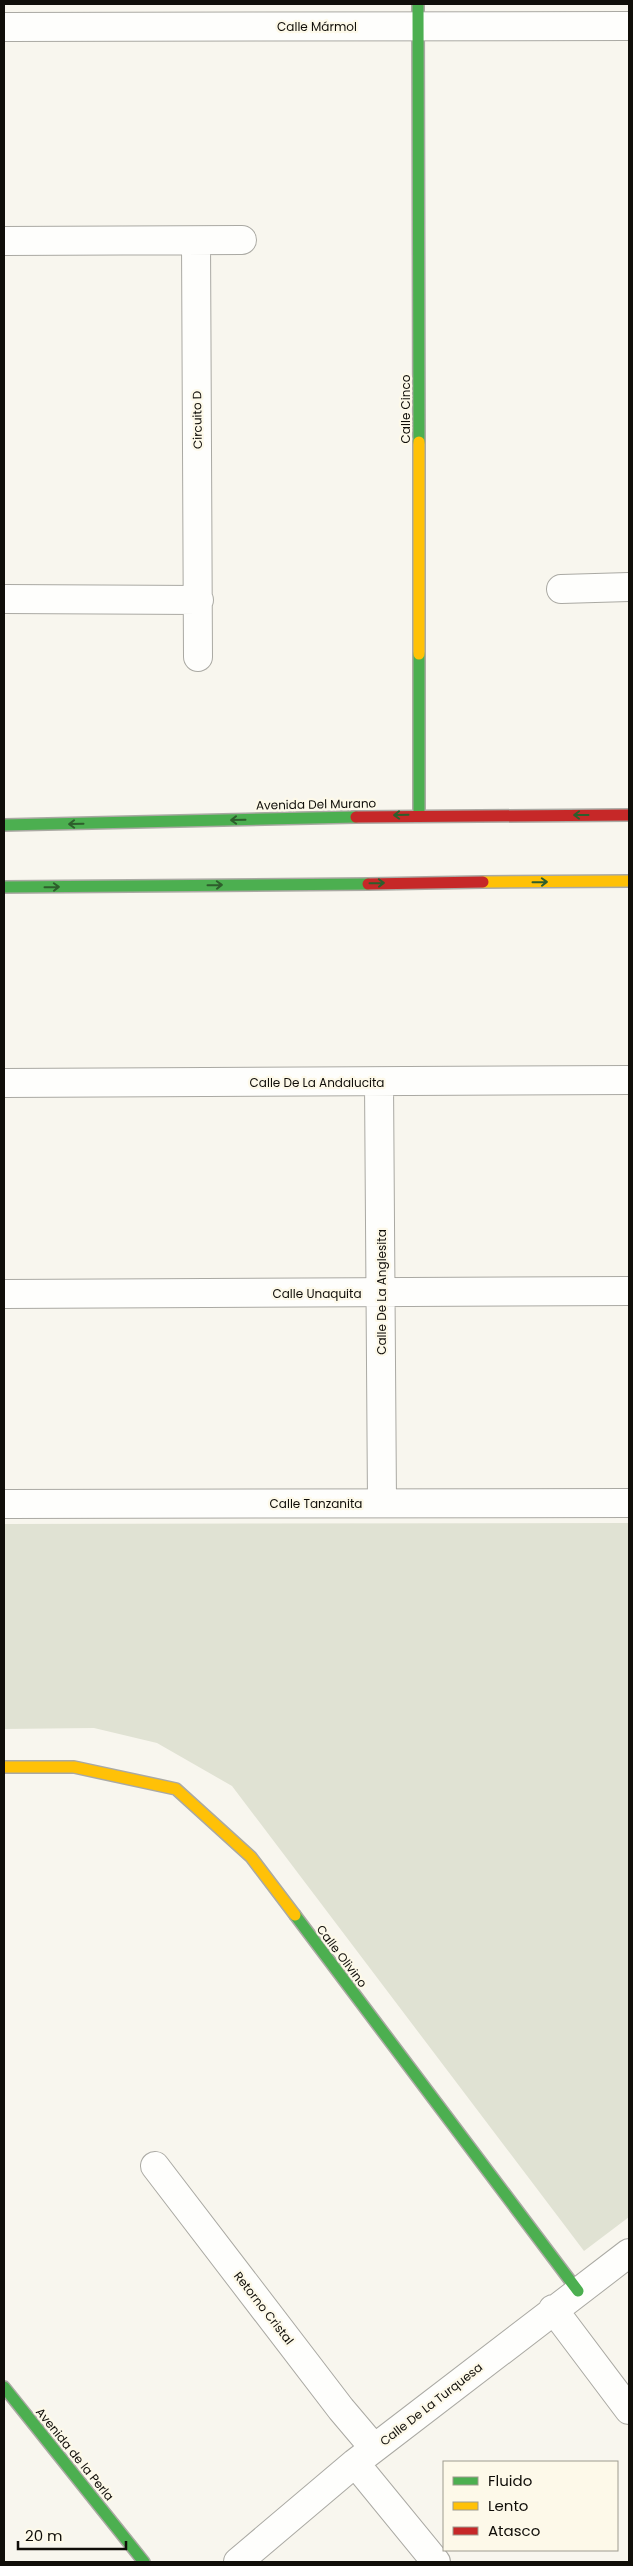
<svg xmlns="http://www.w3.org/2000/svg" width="633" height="2566" viewBox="0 0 633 2566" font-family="Poppins,sans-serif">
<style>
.green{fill:#e0e2d3}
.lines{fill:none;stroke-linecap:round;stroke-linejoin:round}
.street-casing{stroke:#aaa9a3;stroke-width:30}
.fast-casing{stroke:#aaa9a3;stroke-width:14}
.slow-casing{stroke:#aaa9a3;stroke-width:14}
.jam-casing{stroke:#aaa9a3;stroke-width:14}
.street{stroke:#fefefc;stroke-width:28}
.fast{stroke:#4caf50;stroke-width:11}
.slow{stroke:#ffc107;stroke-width:11}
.jam{stroke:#c62828;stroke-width:11}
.oneway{stroke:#2e5e2c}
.labels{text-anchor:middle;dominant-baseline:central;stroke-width:4.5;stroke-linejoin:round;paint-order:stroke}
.street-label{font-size:12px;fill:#100e09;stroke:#fdf9e9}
</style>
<rect width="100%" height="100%" fill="#f8f6ee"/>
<path class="green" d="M 629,1523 L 629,2217 L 584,2251 L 232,1786 L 157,1743 L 94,1728 L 4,1729 L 4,1524 Z"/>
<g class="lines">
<defs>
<path id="street" d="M 4,27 L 629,26
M 4,241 L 242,240
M 196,241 L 198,657
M 561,589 L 629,587
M 4,599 L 199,600
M 379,1082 L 382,1503
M 4,1083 L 629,1080
M 4,1294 L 629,1291
M 4,1504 L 629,1503
M 155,2166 L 341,2409 L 374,2448
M 553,2309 L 629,2410
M 355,2463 L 436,2562
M 238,2562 L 355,2463 L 629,2253"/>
<path id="fast" d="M 418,4 L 419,442
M 419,654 L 419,815
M 4,825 L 356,817
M 4,887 L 368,884
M 295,1915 L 578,2291
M 4,2387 L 144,2562"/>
<path id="slow" d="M 419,442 L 419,654
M 483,882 L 629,881
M 4,1767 L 74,1767 L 176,1789 L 251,1857 L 295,1915"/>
<path id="jam" d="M 356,817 L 629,815
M 368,884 L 483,882"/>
</defs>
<use href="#street" class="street-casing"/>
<use href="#fast" class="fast-casing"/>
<use href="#slow" class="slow-casing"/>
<use href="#jam" class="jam-casing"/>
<use href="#street" class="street"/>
<use href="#fast" class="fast"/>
<use href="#slow" class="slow"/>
<use href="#jam" class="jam"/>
</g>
<defs><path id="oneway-shaft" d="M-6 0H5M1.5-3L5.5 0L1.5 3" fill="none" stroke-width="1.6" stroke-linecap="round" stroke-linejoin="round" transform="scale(1.25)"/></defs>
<g class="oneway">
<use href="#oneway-shaft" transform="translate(401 815) rotate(179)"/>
<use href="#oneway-shaft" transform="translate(581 815) rotate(-180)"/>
<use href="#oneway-shaft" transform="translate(238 820) rotate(179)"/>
<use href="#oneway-shaft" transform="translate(76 824) rotate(179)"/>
<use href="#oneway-shaft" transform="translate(540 882) rotate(-1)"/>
<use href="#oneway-shaft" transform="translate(377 883) rotate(-1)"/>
<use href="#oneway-shaft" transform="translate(215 885) rotate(-1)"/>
<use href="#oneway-shaft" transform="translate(52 887) rotate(-1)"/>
</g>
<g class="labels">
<g class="street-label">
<text x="317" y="26">Calle Mármol</text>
<text transform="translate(405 409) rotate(-90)">Calle Cinco</text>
<text transform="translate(197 420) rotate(-91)">Circuito D</text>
<text transform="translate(316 804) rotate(-1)">Avenida Del Murano</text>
<text x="317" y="1082">Calle De La Andalucita</text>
<text transform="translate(381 1292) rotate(-90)">Calle De La Anglesita</text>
<text x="317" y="1293">Calle Unaquita</text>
<text x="316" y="1503">Calle Tanzanita</text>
<text transform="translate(342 1956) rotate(53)">Calle Olivino</text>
<text transform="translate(264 2308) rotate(52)">Retorno Cristal</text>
<text transform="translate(431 2404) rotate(-38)">Calle De La Turquesa</text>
<text transform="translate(75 2454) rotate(51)">Avenida de la Perla</text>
</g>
</g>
<rect width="633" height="2566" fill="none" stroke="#100e09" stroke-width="10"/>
<rect x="443" y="2461" width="175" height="90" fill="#fdf9e9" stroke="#9e9b8f"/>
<rect x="453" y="2477" width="25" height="8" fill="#4caf50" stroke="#9e9b8f"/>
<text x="488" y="2486" font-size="15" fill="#100e09">Fluido</text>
<rect x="453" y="2502" width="25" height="8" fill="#ffc107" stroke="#9e9b8f"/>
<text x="488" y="2511" font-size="15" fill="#100e09">Lento</text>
<rect x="453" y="2527" width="25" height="8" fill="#c62828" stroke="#9e9b8f"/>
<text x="488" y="2536" font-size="15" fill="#100e09">Atasco</text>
<path d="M18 2541v8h108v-8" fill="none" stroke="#100e09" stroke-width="2.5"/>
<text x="25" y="2541" font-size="15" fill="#100e09" stroke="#fdf9e9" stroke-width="4" paint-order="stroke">20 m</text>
</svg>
